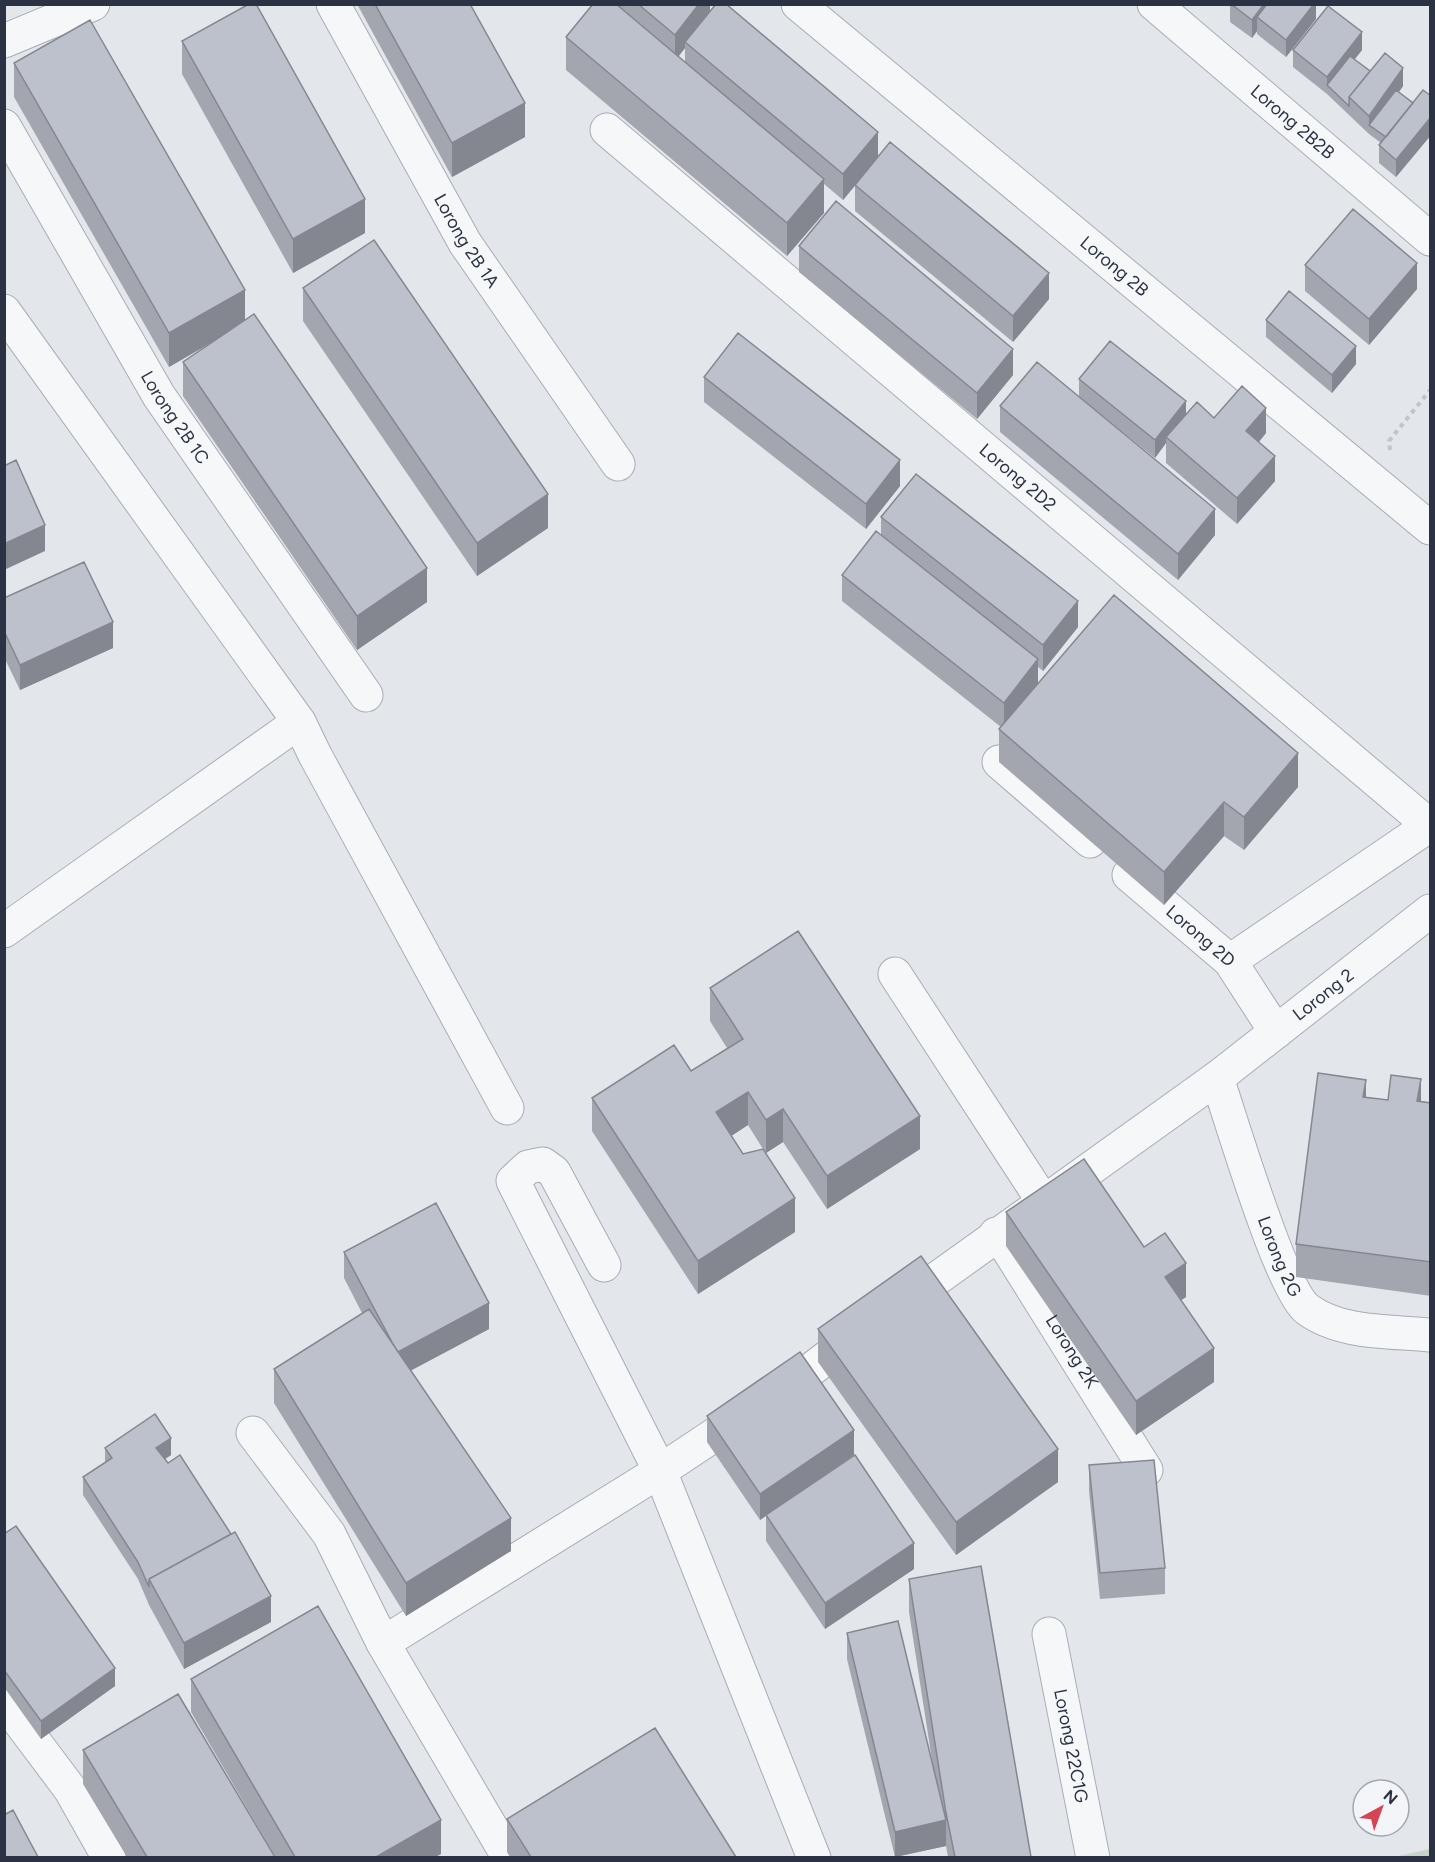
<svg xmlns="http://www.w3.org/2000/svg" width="1435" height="1862" viewBox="0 0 1435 1862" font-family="Figtree,sans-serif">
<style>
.green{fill:#c7d6c4}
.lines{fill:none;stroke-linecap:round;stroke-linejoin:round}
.minor-casing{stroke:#a8acb6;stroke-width:35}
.path{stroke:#c1c4ca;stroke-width:4;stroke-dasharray:4.5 4.5;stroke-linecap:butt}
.minor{stroke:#f6f7f9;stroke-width:33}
.wall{fill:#a3a6af;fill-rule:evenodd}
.shaded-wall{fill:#84878f}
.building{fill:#bdc1cc;stroke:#84878f;stroke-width:1.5}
.labels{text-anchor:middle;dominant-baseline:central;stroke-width:6;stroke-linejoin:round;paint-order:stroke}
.street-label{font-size:18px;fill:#2a3244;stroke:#f3f5f9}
</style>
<rect width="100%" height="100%" fill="#e3e6eb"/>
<path class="green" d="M 1430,1849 L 1430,1857 L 1394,1857 Z"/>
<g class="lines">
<defs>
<g id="minor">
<path id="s1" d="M 333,4 L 465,243 L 618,464"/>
<path id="s2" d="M 798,4 L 1430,528"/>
<path id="s3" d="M 1154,4 L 1430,239"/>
<path d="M 4,41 L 93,4"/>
<path id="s4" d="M 4,126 L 159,396 L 366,695"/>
<path id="s5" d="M 607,130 L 1430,826"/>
<path d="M 4,311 L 299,722 L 4,931"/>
<path d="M 299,722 L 315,755 L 507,1108"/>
<path d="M 999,762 L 1090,841"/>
<path id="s6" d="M 1129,875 L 1230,961 L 1276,1032"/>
<path d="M 1230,961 L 1430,825"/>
<path d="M 895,974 L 1043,1201"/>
<path id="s7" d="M 1217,1078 C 1231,1119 1281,1289 1307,1309 C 1340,1334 1390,1331 1430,1335"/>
<path id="s8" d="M 996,1234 L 1006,1246 L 1146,1470"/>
<path id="s9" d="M 900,1305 L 1217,1078 L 1430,911"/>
<path d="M 253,1433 L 329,1534 L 383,1643"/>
<path id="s10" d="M 1049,1634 L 1093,1858"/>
<path d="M 4,1701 L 70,1789 L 109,1858"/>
<path d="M 509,1858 L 383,1643 L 660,1471 L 513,1181 L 528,1167 L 543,1164 L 554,1172 L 604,1265"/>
<path d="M 814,1858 L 660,1471 L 800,1378 L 855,1336"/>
</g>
</defs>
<use href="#minor" class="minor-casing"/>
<path class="path" d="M 1390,450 L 1389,441 L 1430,390"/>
<use href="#minor" class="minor"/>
</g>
<path class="wall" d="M 357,4 L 470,4 L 525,137 L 452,177 Z
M 593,4 L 710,4 L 710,12 L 878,156 L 1049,299 L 1013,342 L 855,211 L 855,186 L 843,200 L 824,184 L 824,213 L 787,256 L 566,70 L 566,37 ZM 685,48 L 685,62 L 678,56 Z
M 1230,4 L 1316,4 L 1316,19 L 1286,57 L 1257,34 L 1257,31 L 1252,38 L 1230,22 Z
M 182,41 L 365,233 L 293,273 L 182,74 Z
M 1293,50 L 1362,50 L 1354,60 L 1370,71 L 1403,86 L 1399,92 L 1413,103 L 1431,96 L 1431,135 L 1396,177 L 1379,163 L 1379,145 L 1381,143 L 1369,134 L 1327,94 L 1293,67 Z
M 14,63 L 245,320 L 427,602 L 357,650 L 183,396 L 183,362 L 214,341 L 169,367 L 14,97 Z
M 799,246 L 1013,375 L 977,419 L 799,272 Z
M 1305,265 L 1417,289 L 1369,345 L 1305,291 Z
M 303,288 L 548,528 L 477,576 L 303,321 Z
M 1266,320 L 1356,364 L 1332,393 L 1266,337 Z
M 704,377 L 900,486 L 866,529 L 704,402 Z
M 1079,379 L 1186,415 L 1214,418 L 1266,433 L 1259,442 L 1275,481 L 1237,524 L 1166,463 L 1166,443 L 1155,458 L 1079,397 Z
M 1000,406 L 1215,535 L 1178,580 L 1000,432 Z
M 881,517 L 1078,627 L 1043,671 L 1038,667 L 1038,684 L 1298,787 L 1244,850 L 1224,836 L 1164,905 L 999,762 L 999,729 L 1001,727 L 842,601 L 842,575 L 881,535 Z
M 4,598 L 113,648 L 20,690 L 4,657 Z
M 710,988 L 920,1149 L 827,1209 L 783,1142 L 766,1153 L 795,1232 L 698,1294 L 592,1131 L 592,1098 L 691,1071 L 727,1048 L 710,1021 ZM 748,1125 L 763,1149 L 743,1154 L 731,1136 Z
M 1366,1097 L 1388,1100 L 1431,1103 L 1431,1296 L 1296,1277 L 1296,1244 Z
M 1006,1212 L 1186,1297 L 1181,1300 L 1214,1382 L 1136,1435 L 1006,1246 Z
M 344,1252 L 489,1329 L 411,1370 L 511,1551 L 406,1616 L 274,1403 L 274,1369 L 362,1313 L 344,1278 Z
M 818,1329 L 1058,1482 L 956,1555 L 818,1362 Z
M 707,1416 L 854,1455 L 807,1487 L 914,1569 L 825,1629 L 766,1541 L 766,1516 L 760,1520 L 707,1442 Z
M 105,1448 L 171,1455 L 165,1459 L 271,1622 L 184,1669 L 149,1605 L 138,1579 L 83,1495 L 83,1477 L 105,1463 Z
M 1089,1465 L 1165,1568 L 1165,1594 L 1100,1599 L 1089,1491 Z
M 4,1534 L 115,1686 L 41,1739 L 4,1687 Z
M 909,1579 L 1031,1857 L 948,1857 L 946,1846 L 895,1857 L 847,1659 L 847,1633 L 934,1773 L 909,1612 Z
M 191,1679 L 441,1854 L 435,1857 L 127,1857 L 83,1784 L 83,1750 L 275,1856 L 191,1712 Z
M 507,1819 L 736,1857 L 510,1857 L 507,1852 Z"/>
<path class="shaded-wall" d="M 699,4 L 710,4 L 710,18 L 685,42 L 685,48 L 675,61 L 675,35 Z
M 1264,4 L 1277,4 L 1257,17 L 1257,31 L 1252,38 L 1252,20 Z
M 1314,4 L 1316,4 L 1316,19 L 1286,57 L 1286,40 Z
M 1362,32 L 1362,50 L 1331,89 L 1327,85 L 1327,77 Z
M 1403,68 L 1403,86 L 1373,128 L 1369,125 L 1369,134 L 1369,116 Z
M 525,103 L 525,137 L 452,177 L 452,143 Z
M 1431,117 L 1431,135 L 1396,177 L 1396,160 Z
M 878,132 L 878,157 L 843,200 L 843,174 Z
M 824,179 L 824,213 L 787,256 L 787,223 Z
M 365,199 L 365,233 L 293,273 L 293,239 Z
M 1417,263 L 1417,289 L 1369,345 L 1369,319 Z
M 1049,273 L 1049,299 L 1013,342 L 1013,316 Z
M 245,290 L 245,323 L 169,367 L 169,333 Z
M 1356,346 L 1356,364 L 1332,393 L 1332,375 Z
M 1013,349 L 1013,375 L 977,419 L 977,393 Z
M 1186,401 L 1186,418 L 1166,437 L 1166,443 L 1155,458 L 1155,440 Z
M 1266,408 L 1266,433 L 1246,457 L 1246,431 Z
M 1275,456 L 1275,481 L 1237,524 L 1237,498 Z
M 900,460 L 900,486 L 866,529 L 866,504 Z
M 548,494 L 548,528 L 477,576 L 477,543 Z
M 1215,509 L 1215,535 L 1178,580 L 1178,554 Z
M 45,525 L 45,551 L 4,570 L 4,544 Z
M 427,568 L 427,602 L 357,650 L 357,616 Z
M 1078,601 L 1078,627 L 1043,671 L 1043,645 Z
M 113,622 L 113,648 L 20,690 L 20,665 Z
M 1038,659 L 1038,685 L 1004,728 L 1004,703 Z
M 1298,753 L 1298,787 L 1244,850 L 1244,817 Z
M 1224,802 L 1224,836 L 1164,905 L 1164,872 Z
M 1421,1079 L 1421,1113 L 1417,1101 Z
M 1366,1080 L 1366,1113 L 1363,1097 Z
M 748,1092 L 748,1125 L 716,1146 L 716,1112 Z
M 783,1109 L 783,1142 L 766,1153 L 766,1120 Z
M 920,1116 L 920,1149 L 827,1209 L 827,1176 Z
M 795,1198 L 795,1232 L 698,1294 L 698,1261 Z
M 1186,1263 L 1186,1297 L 1165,1311 L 1165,1277 Z
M 489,1303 L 489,1329 L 397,1378 L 397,1352 Z
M 1214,1348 L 1214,1382 L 1136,1435 L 1136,1401 Z
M 854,1430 L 854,1455 L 760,1520 L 760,1494 Z
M 171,1438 L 171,1455 L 156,1465 L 156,1448 Z
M 1058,1449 L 1058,1482 L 956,1555 L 956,1522 Z
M 511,1518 L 511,1551 L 406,1616 L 406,1583 Z
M 914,1543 L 914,1569 L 825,1629 L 825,1603 Z
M 271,1596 L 271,1622 L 184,1669 L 184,1643 Z
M 115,1668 L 115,1686 L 41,1739 L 41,1721 Z
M 441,1820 L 441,1854 L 435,1857 L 376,1857 Z
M 946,1820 L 946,1846 L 895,1857 L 895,1832 Z"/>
<path class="building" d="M 249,4 L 256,4 L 365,199 L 293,239 L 182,41 Z
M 375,4 L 470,4 L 525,103 L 452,143 Z
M 593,4 L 616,4 L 824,179 L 787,223 L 566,37 Z
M 638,4 L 699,4 L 675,35 Z
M 716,4 L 726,4 L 878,132 L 843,174 L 685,42 Z
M 1231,4 L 1264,4 L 1252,20 Z
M 1267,4 L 1314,4 L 1286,40 L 1257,17 Z
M 1328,6 L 1362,32 L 1327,77 L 1293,50 Z
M 90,20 L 245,290 L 169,333 L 14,63 Z
M 1385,53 L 1403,68 L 1369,116 L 1349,97 Z
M 1350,56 L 1370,71 L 1349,97 L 1349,106 L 1327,85 Z
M 1396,90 L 1413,103 L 1386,137 L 1369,125 Z
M 1423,90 L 1431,96 L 1431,117 L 1396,160 L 1379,145 Z
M 890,142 L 1049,273 L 1013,316 L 855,185 Z
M 836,201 L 1013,349 L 977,393 L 799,246 Z
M 1353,209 L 1417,263 L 1369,319 L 1305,265 Z
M 374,240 L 548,494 L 477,543 L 303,288 Z
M 1289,291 L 1356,346 L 1332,375 L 1266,320 Z
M 254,314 L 427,568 L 357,616 L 183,362 Z
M 738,333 L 900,460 L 866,504 L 704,377 Z
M 1110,341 L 1186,401 L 1155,440 L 1079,379 Z
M 1037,362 L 1215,509 L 1178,554 L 1000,406 Z
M 1242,386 L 1266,408 L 1246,431 L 1275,456 L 1237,498 L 1166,437 L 1197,402 L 1214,418 Z
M 16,460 L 45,525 L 4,544 L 4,466 Z
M 916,474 L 1078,601 L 1043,645 L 881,517 Z
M 876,531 L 1038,659 L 1004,703 L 842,575 Z
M 84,562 L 113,622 L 20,665 L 4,631 L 4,598 Z
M 1114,595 L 1298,753 L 1244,817 L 1224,802 L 1164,872 L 999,729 Z
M 798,931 L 920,1116 L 827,1176 L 783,1109 L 766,1120 L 748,1092 L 716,1112 L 743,1154 L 763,1149 L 795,1198 L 698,1261 L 592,1098 L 674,1045 L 691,1071 L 743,1039 L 710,988 Z
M 1318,1073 L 1366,1080 L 1363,1097 L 1388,1100 L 1391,1075 L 1421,1079 L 1417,1101 L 1431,1103 L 1431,1262 L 1296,1244 Z
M 1084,1159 L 1144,1247 L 1165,1233 L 1186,1263 L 1165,1277 L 1214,1348 L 1136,1401 L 1006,1212 Z
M 436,1203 L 489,1303 L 398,1352 L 393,1344 L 344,1252 Z
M 921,1256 L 1058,1449 L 956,1522 L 818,1329 Z
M 369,1309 L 511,1518 L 406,1583 L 274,1369 Z
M 800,1352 L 854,1430 L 760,1494 L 707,1416 Z
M 155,1414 L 171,1438 L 156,1448 L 168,1463 L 180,1455 L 231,1534 L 149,1579 L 149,1587 L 138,1562 L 83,1477 L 112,1458 L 105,1448 Z
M 855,1455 L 914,1543 L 825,1603 L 766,1515 Z
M 1154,1460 L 1165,1568 L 1100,1573 L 1089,1465 Z
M 16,1526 L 115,1668 L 41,1721 L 4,1670 L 4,1534 Z
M 235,1532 L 271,1596 L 184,1643 L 149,1579 Z
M 981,1566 L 1031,1857 L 955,1857 L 946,1813 L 909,1579 Z
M 318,1606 L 441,1820 L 376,1857 L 295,1857 L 191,1679 Z
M 898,1621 L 946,1820 L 895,1832 L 847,1633 Z
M 178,1694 L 275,1857 L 147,1857 L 83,1750 Z
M 655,1728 L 736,1857 L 531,1857 L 507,1819 Z
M 13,1810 L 38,1857 L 4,1857 L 4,1815 Z"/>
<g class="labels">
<g class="street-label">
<text stroke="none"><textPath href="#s3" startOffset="182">Lorong 2B2B</textPath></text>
<text stroke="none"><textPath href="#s1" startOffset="272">Lorong 2B 1A</textPath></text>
<text stroke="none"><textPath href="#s2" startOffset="411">Lorong 2B</textPath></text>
<text stroke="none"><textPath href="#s4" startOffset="338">Lorong 2B 1C</textPath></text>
<text stroke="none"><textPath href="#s5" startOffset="538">Lorong 2D2</textPath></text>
<text stroke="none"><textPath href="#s6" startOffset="94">Lorong 2D</textPath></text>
<text stroke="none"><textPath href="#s9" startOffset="525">Lorong 2</textPath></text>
<text stroke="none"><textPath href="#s7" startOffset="189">Lorong 2G</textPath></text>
<text stroke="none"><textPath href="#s8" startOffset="140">Lorong 2K</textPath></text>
<text stroke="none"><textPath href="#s10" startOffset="114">Lorong 22C1G</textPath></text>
</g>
</g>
<rect width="1435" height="1862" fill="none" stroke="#2a3244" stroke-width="12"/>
<g transform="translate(1381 1808) rotate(41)"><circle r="28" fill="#f3f5f9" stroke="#a3a7b1" stroke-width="1.5"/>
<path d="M0-4.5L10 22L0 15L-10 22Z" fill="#d34552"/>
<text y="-9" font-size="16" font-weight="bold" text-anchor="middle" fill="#2a3244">N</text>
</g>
</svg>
